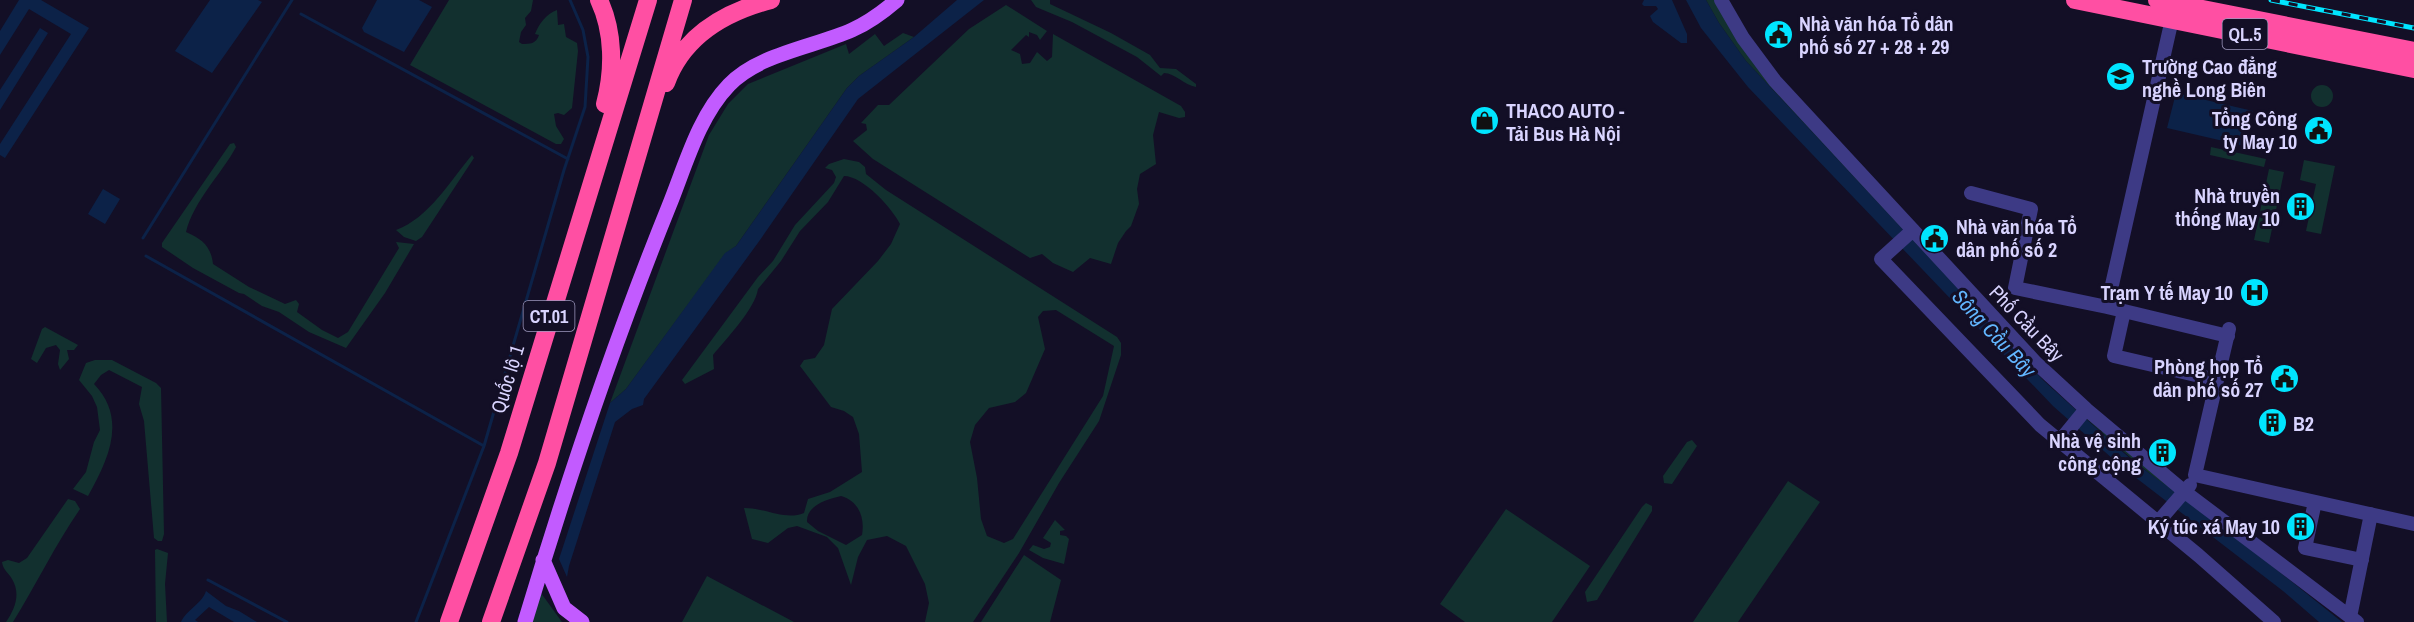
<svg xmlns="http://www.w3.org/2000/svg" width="2414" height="622" viewBox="0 0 2414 622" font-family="'Archivo Narrow',sans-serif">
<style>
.green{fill:#12302f;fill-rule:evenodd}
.water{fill:#0c2248}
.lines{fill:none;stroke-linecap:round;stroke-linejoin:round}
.stream{stroke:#0c2248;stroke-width:3}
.minor{stroke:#3d3a85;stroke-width:14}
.major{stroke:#c25bff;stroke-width:15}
.highway{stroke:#ff4fa3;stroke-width:18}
.rail-casing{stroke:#00e5ff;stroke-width:5}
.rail{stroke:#130f26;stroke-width:3;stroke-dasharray:9;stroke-linecap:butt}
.labels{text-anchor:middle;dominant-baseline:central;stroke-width:6;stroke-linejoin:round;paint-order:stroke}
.shield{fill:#130f26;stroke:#9e99be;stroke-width:1.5}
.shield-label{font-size:18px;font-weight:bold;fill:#d9d4ff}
.poi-label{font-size:20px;font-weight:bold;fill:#d9d4ff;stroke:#130f26;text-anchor:end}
.street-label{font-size:20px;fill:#d9d4ff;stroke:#130f26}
.water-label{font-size:21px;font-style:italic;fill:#62b6ff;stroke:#130f26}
</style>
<rect width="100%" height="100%" fill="#130f26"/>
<path class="green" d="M 449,0 L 533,0 L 531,11 L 525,18 L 526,25 L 521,32 L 519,42 L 522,44 C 530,44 536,44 539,35 L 535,34 C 539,24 546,14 557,10 L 558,25 L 564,24 L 566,37 L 577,43 L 578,51 L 572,108 L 564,115 L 558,113 L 554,114 L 556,126 L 564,139 L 561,144 L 556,144 L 410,65 Z
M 1031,0 L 1050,0 L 1050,4 L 1111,33 L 1150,55 L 1160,68 L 1176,69 L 1196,84 L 1196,87 C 1184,85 1175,73 1164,73 L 1161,76 L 1137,57 L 1072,22 L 1036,7 Z
M 1706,0 L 1714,0 L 1730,24 L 2028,358 L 2175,490 L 2169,489 C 2077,417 1999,334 1920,248 C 1862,186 1804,123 1746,61 L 1719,23 Z
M 1006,5 L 1047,31 L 1040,40 L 1037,35 L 1029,32 L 1029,37 L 1026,35 L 1011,50 L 1020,54 L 1022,64 L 1030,63 L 1037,52 L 1047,61 L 1052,57 L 1053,34 L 1181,106 L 1185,112 L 1185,117 L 1179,118 L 1159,112 L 1153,135 L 1156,164 L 1140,174 L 1137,189 L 1139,204 L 1131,226 L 1126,231 L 1118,243 L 1111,264 L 1090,258 L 1073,272 L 1053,263 L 1042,254 L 1030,258 L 873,159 L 853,141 L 867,130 L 866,124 L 861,123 L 878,105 L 889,105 L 969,29 Z
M 903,33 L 914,37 L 859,76 L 847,88 L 736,246 L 725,254 L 626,389 L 610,403 L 709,135 L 728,104 L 748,84 L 846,44 L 849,54 L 875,34 L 884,46 Z
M2311 96a11 11 0 1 1 22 0a11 11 0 1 1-22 0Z
M 234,143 L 236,147 C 221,175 194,200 186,232 C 202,239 211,246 213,264 L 249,287 L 285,304 L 296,300 L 299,304 L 297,312 L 322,330 L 338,338 L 348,332 L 399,248 L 396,242 L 414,244 L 385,293 L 346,348 L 309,332 L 279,312 L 262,306 L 244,294 L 239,293 L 193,268 L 162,247 L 162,243 L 230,144 Z
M 2211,147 L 2266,159 L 2264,167 L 2210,155 Z
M 472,155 L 474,158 L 422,237 L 416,241 L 404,237 L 396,230 C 429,218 450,181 472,155 Z
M 844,159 L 859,162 L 865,167 L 866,174 L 886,190 L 1117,337 L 1121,343 L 1121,355 L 1099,421 L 1059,483 L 1019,553 L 973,622 L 925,622 L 929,603 L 925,584 L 906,546 L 887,536 L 867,540 L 858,557 L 851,585 L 838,548 L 827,537 L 797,526 L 788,528 L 768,543 L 752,539 L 744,508 C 766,508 785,521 804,513 L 808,499 L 830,492 L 862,472 L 859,434 L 853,417 L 844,411 L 831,407 L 800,366 L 804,360 L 815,358 L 824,345 L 832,309 L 878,261 L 891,244 L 900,224 C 892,208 863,176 844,176 L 828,202 L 800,231 L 781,261 L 758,289 C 755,309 726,339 713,355 L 714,369 L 685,384 L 682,380 L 758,277 L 773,261 L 795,225 L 834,183 L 836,177 L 832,170 L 825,168 L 829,164 ZM 1056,310 L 1114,346 L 1103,396 L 1013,539 L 1004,543 L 987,536 L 981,519 L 977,478 L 970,442 L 975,425 L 989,408 L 1015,402 L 1026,393 L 1045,349 L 1038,317 L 1043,311 ZM 841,496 C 859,501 865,518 862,535 L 846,545 L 818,531 L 807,522 C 806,505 828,499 841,496 Z
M 2304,160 L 2335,166 L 2321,234 L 2306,231 L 2316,184 L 2300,180 Z
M 2269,169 L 2284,172 L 2269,243 L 2254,240 Z
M 45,327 L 78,345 L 74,350 L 67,350 L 69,359 L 60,370 L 58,364 L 60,350 L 56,345 L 46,348 L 37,363 L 31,359 L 42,329 Z
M 95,360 L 112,360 L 156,383 L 161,388 L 164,534 L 162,541 L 158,541 L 154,538 L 144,421 L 139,404 L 142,387 L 109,370 L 101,375 L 94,384 C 128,419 108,460 88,496 L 73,489 L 86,472 L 94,442 L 100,430 L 97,407 L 92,396 L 79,380 L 86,363 Z
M 1692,440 L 1697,446 L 1672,484 L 1664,483 L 1663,476 L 1687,442 Z
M 1788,481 L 1820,502 L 1738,622 L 1693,622 Z
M 68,499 L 75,501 L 80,509 C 55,545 36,585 13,622 L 6,622 C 15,609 21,594 12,579 C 8,572 3,570 2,562 L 8,560 L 19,563 L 27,558 Z
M 1646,503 L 1652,506 L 1652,511 L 1597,600 L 1587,602 L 1585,592 L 1642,507 Z
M 1506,509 L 1590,566 L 1552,622 L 1465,622 L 1440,604 Z
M 1055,520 L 1065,530 L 1060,531 L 1060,535 L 1066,536 L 1069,539 L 1064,564 L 1043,558 L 1029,550 L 1033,545 L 1044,549 L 1050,547 L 1051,543 L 1043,538 Z
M 157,549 L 168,553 L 165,584 L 167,622 L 156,622 L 155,550 Z
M 1024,555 L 1061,580 L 1050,622 L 981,622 Z
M 707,576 L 794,622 L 682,622 Z
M 541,593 L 562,622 L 531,622 Z"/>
<path class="water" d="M 19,0 L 41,0 L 89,28 L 5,158 L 0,155 L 0,144 L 71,34 L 29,9 L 0,55 L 0,31 Z
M 210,0 L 258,0 L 262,2 L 212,73 L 175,51 Z
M 377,0 L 419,0 L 432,7 L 404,52 L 364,32 L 362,28 Z
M 957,0 L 984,0 L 858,99 L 760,240 L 644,399 L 643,405 L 632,409 L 615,422 L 569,566 L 567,577 L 559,559 L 610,403 L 626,389 L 725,253 L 736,246 L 847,88 L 859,76 L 914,37 Z
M 1644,0 L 1672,0 L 1687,34 L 1687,43 L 1681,43 L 1653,22 L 1650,16 L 1658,9 L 1656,6 L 1644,6 L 1642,4 Z
M 1686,0 L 1706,0 L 1719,23 L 1746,61 L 2044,381 L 2134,462 L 2231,533 L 2342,622 L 2319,622 L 2283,591 L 2122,467 L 2053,406 L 1748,87 L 1701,28 Z
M 40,28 L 48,33 L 0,110 L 0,90 Z
M 2176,93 L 2253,111 L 2245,146 L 2167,128 Z
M 103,189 L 120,199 L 105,224 L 88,214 Z
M 206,591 L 226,606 L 239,611 L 257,622 L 234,622 L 209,607 L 195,620 L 198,622 L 181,622 C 187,609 202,604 206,591 Z"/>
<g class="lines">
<path class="stream" d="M 301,14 L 568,159
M 143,238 L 292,0
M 146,256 L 484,446
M 208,580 L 287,622
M 416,622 L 484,446 L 564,170 L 585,107 L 588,57 L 583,30 L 570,0"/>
<path class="minor" d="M 1721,0 L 1743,38 L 1775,81 L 2036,363 L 2086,409 L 2185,492 L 2357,622
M 2172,19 L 2107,307 L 2124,311 L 2114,356 L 2217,380 L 2195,475 L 2414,524
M 1971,193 L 2031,209 L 2015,288 L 2107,307
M 1913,230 L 1881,259 L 2040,425 L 2198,555 L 2274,622
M 2124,311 L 2228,336
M 2217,380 L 2229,329
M 2059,442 L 2086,409
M 2315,502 L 2305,548 L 2362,560
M 2158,522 L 2190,485
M 2350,617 L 2371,514"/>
<path class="major" d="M 543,560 L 564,608 L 582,622
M 525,622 C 567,482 614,342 669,206 C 685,167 698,117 729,85 C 758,54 814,47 852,30 C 868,23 883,12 897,0"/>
<path class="highway" d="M 599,0 C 614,32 614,70 605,104
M 2075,0 L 2414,69
M 2157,0 L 2414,51
M 666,83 C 683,36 725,12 771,0
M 449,622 L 509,453 L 648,0
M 491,622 L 547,463 L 683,0"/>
<defs>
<path id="rail" d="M 2271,0 L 2414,28"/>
</defs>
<use href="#rail" class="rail-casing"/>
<use href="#rail" class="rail"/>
</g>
<defs>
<symbol id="civic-disc" viewBox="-11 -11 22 22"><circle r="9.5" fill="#00e5ff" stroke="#130f26"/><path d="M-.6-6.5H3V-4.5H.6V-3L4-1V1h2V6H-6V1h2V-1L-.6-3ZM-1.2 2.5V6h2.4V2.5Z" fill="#111"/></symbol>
<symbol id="university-disc" viewBox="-11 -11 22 22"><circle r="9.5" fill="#00e5ff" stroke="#130f26"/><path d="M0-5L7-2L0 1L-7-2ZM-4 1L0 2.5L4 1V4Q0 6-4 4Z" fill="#111"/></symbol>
<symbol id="shop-disc" viewBox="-11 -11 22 22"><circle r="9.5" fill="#00e5ff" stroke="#130f26"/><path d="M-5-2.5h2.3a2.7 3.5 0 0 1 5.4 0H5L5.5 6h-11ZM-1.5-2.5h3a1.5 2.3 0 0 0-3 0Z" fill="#111"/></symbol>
<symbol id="building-disc" viewBox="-11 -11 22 22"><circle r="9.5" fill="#00e5ff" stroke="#130f26"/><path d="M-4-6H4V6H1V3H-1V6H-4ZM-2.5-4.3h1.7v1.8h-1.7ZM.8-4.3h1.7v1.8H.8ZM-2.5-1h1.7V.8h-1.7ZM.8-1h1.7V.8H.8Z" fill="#111"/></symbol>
<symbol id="hospital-disc" viewBox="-11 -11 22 22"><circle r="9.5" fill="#00e5ff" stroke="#130f26"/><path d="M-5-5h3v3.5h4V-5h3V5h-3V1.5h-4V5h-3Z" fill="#111"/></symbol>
</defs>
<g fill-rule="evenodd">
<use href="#civic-disc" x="1762" y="18" width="33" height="33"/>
<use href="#university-disc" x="2104" y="60" width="33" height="33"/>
<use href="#shop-disc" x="1468" y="104" width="33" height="33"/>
<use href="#civic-disc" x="2302" y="114" width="33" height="33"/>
<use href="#building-disc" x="2284" y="190" width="33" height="33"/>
<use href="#civic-disc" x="1918" y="222" width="33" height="33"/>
<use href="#hospital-disc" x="2238" y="276" width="33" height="33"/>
<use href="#civic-disc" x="2268" y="362" width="33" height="33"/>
<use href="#building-disc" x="2256" y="406" width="33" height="33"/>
<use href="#building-disc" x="2146" y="436" width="33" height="33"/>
<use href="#building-disc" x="2284" y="510" width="33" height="33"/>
</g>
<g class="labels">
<g class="shield">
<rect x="2222.5" y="19" width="45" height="30" rx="4.5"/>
<rect x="523.5" y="301" width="51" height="30" rx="4.5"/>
</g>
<g class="shield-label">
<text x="2245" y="34">QL.5</text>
<text x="549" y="316">CT.01</text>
</g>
<g class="poi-label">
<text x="1799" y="23" text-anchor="start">Nhà văn hóa Tổ dân<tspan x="1799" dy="23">phố số 27 + 28 + 29</tspan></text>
<text x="2142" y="66" text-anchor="start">Trường Cao đẳng<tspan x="2142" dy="23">nghề Long Biên</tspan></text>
<text x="1506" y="110" text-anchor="start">THACO AUTO -<tspan x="1506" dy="23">Tải Bus Hà Nội</tspan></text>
<text x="2297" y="118">Tổng Công<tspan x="2297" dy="23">ty May 10</tspan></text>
<text x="2280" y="195">Nhà truyền<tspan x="2280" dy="23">thống May 10</tspan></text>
<text x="1956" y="226" text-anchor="start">Nhà văn hóa Tổ<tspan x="1956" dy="23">dân phố số 2</tspan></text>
<text x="2233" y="292">Trạm Y tế May 10</text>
<text x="2263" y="366">Phòng họp Tổ<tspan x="2263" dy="23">dân phố số 27</tspan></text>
<text x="2293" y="423" text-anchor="start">B2</text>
<text x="2141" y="440">Nhà vệ sinh<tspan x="2141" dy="23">công cộng</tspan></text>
<text x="2280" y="526">Ký túc xá May 10</text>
</g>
<g class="street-label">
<text transform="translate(2027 323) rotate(46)">Phố Cầu Bây</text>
<text transform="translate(507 379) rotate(-73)">Quốc lộ 1</text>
</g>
<g class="water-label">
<text transform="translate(1994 333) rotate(47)">Sông Cầu Bây</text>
</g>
</g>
</svg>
